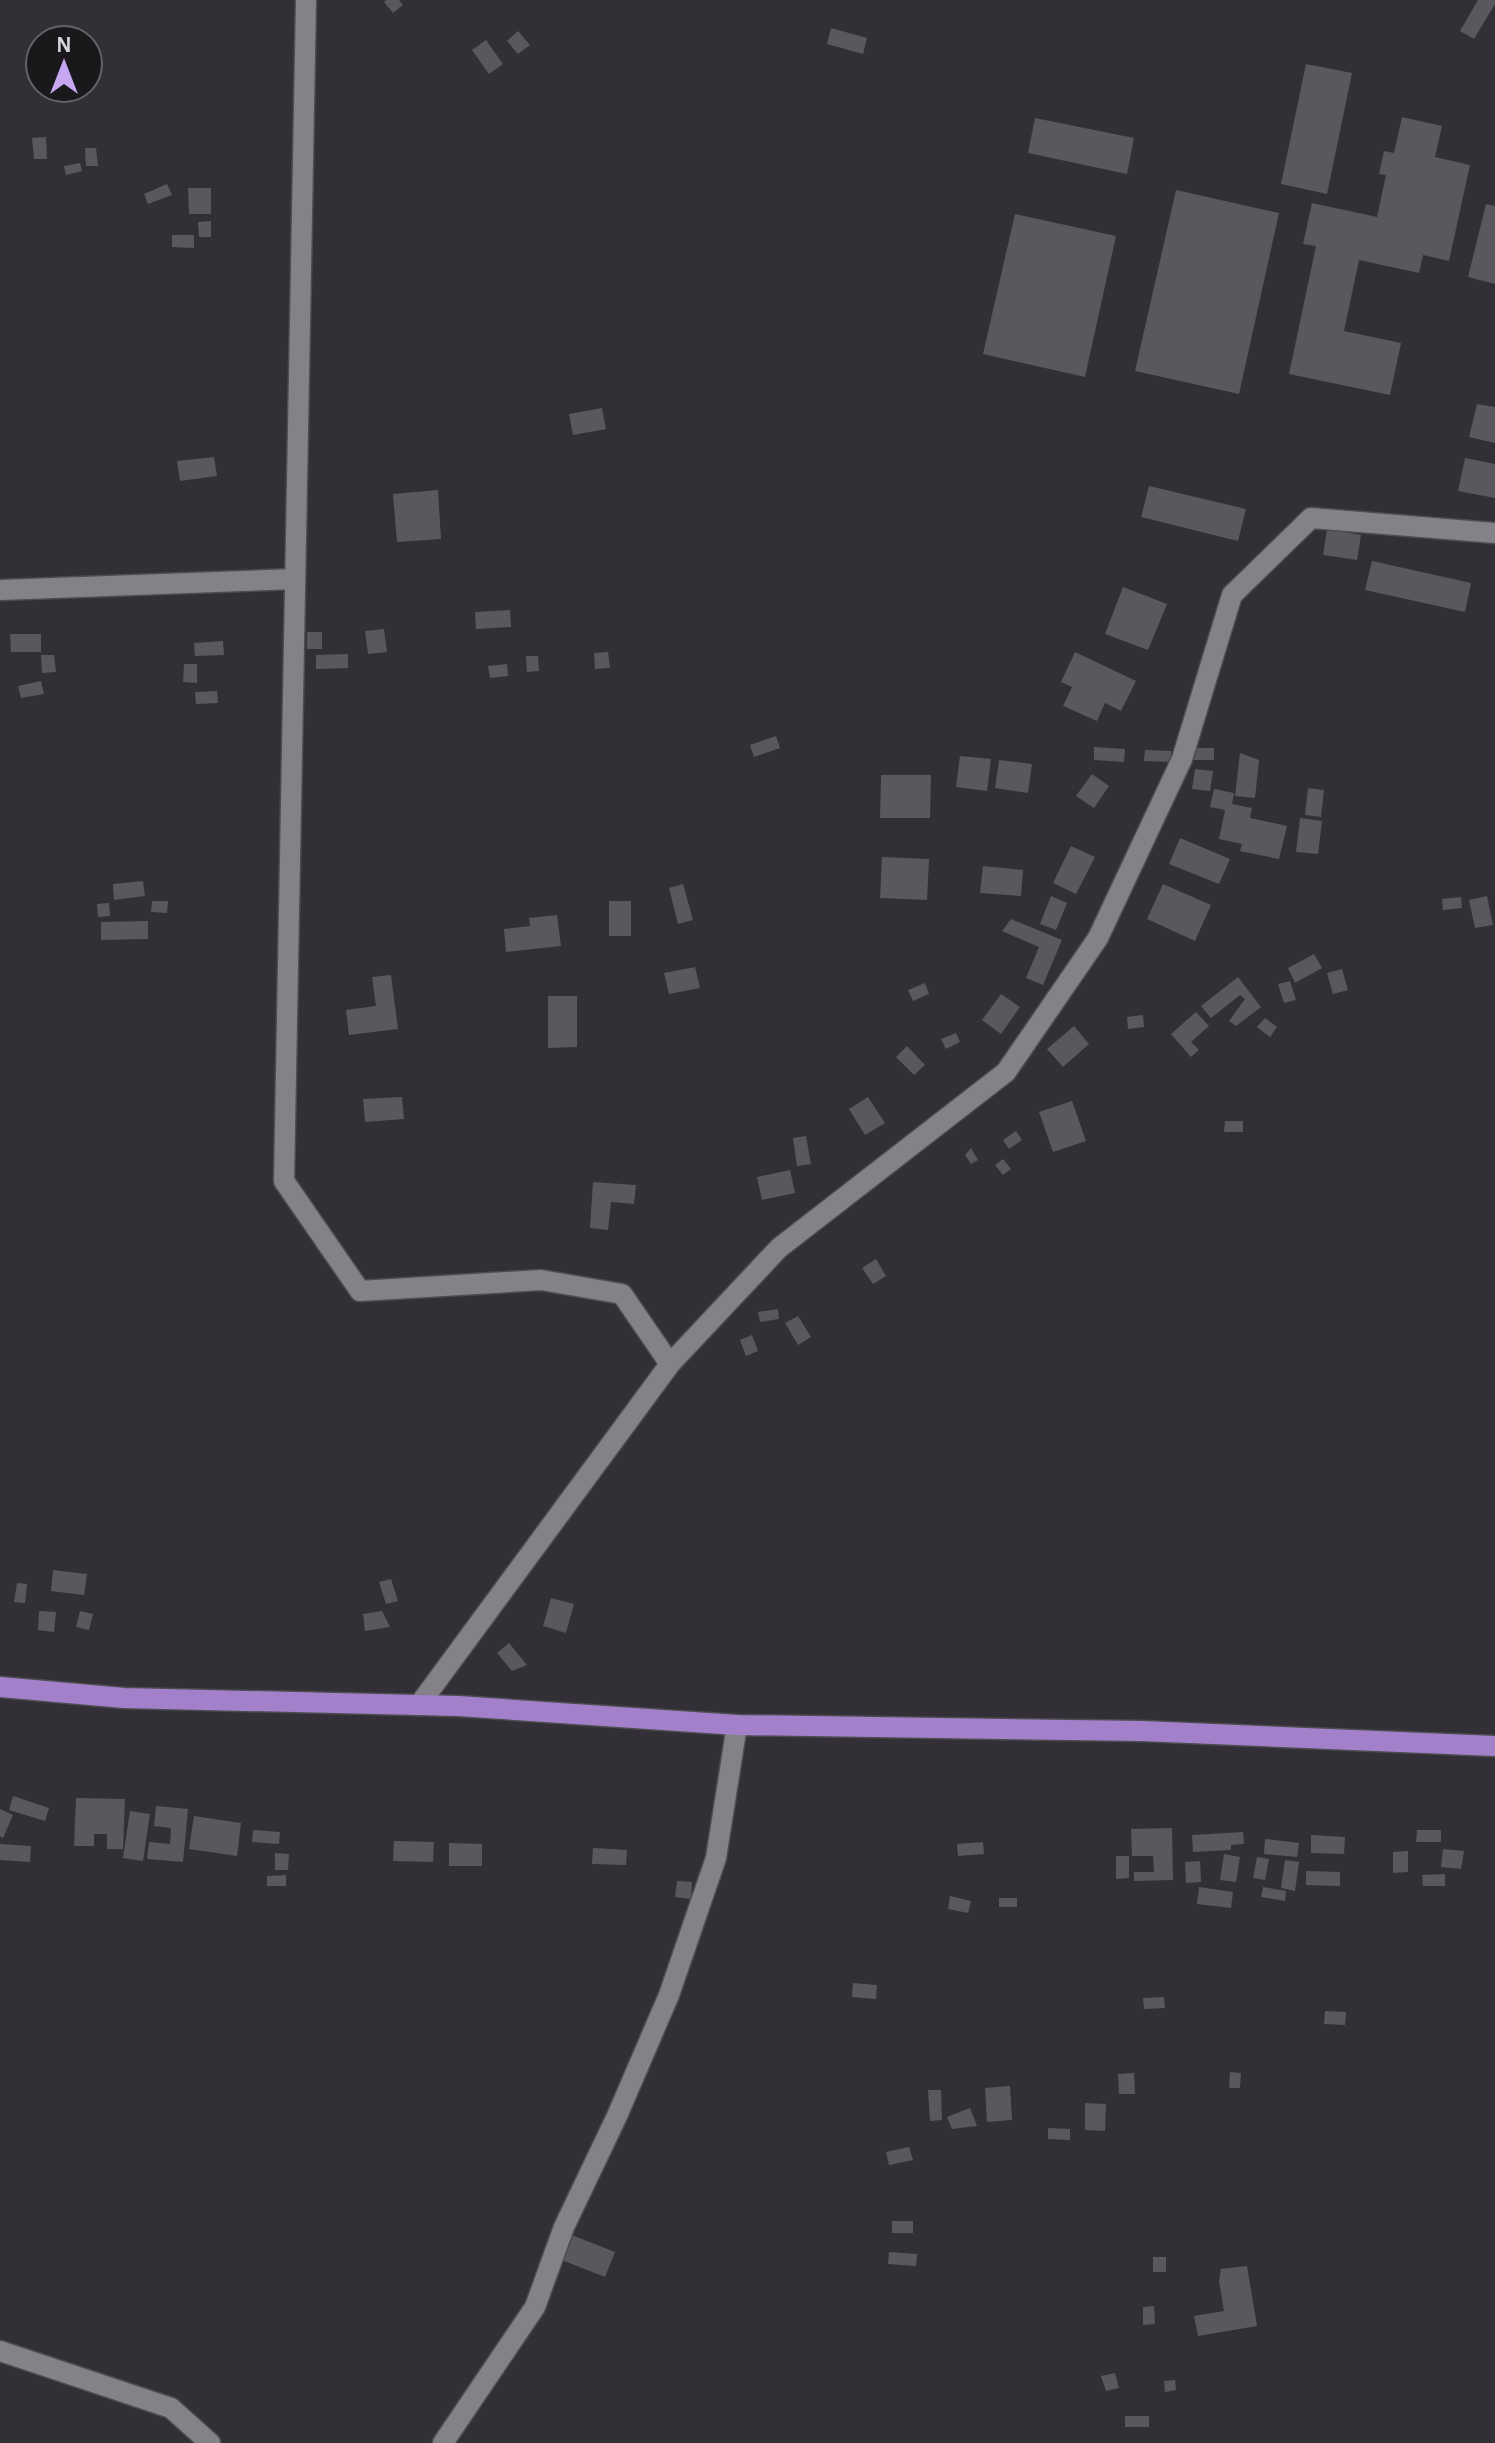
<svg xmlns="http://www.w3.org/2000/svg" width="1495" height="2443" viewBox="0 0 1495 2443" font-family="'Alegreya Sans',sans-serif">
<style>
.building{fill:#5a585f}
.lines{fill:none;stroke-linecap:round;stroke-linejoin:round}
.minor-casing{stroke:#4d4c51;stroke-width:23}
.major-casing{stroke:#4d4c51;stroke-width:23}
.minor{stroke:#848189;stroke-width:20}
.major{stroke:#a281ca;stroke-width:20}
</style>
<rect width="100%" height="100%" fill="#322f36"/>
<path class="building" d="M 386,0 L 399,0 L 403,5 L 393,13 L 384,2 Z
M 1478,0 L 1495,0 L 1495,4 L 1474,39 L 1460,31 Z
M 831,28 L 867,38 L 863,54 L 827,44 Z
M 518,31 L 530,45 L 518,54 L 507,41 Z
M 486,40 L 503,64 L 489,74 L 472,50 Z
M 1306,64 L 1352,73 L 1327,194 L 1281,184 Z
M 1402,117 L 1442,126 L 1435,157 L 1470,165 L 1449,261 L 1423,255 L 1419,273 L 1359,260 L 1344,331 L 1401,343 L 1390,395 L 1289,374 L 1316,246 L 1303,244 L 1312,203 L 1377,217 L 1386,175 L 1379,174 L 1384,151 L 1394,153 Z
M 1035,118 L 1134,138 L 1127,174 L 1028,153 Z
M 46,137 L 47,159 L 34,159 L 32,138 Z
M 85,148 L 96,148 L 98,166 L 86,166 Z
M 80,163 L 82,171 L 66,175 L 64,166 Z
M 167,184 L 172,195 L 148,204 L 144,194 Z
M 188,188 L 211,188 L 211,214 L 189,214 Z
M 1176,190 L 1279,213 L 1239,394 L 1135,371 Z
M 1486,204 L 1495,206 L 1495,284 L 1468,277 Z
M 1015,214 L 1116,236 L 1085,377 L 983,354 Z
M 211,221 L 211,237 L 199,237 L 198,222 Z
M 172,235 L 194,235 L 194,248 L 172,247 Z
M 1477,404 L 1495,407 L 1495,443 L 1469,437 Z
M 602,408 L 606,429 L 573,435 L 569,414 Z
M 214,457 L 217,476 L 180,481 L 177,461 Z
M 1465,458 L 1495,464 L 1495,498 L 1458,491 Z
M 1149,486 L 1246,509 L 1238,541 L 1141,517 Z
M 438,490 L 441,539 L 397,542 L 393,494 Z
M 1327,529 L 1361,535 L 1357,560 L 1323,555 Z
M 1372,561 L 1471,583 L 1465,612 L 1365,590 Z
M 1123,587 L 1167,604 L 1148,650 L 1105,634 Z
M 510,610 L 511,627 L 476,629 L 475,612 Z
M 384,629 L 387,652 L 368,654 L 365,631 Z
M 307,632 L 322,632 L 322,649 L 307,649 Z
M 10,634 L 41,634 L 41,652 L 11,652 Z
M 223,641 L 224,655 L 195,656 L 194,643 Z
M 608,652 L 610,668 L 595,669 L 594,653 Z
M 1075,652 L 1136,681 L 1121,711 L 1105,703 L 1097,721 L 1063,706 L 1072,687 L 1061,682 Z
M 348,654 L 348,668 L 316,669 L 316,655 Z
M 41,655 L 54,655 L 56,672 L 42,673 Z
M 526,656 L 538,656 L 539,671 L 527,672 Z
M 184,664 L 197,664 L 197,683 L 183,682 Z
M 507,664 L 508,676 L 490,678 L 488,666 Z
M 41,681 L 44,694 L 21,698 L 18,686 Z
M 217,691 L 218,703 L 196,704 L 195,692 Z
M 776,736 L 780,748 L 754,757 L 750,745 Z
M 1094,747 L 1125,749 L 1124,762 L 1094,760 Z
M 1193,748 L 1214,748 L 1214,760 L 1193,760 Z
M 1145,750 L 1171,751 L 1171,762 L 1144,761 Z
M 1240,753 L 1259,760 L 1255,798 L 1235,796 Z
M 960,756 L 991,759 L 987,791 L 956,787 Z
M 999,760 L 1032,764 L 1028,793 L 995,788 Z
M 1195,769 L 1213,771 L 1210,791 L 1192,789 Z
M 1092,774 L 1109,786 L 1094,808 L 1076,796 Z
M 881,775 L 931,775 L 930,818 L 880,818 Z
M 1308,788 L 1324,790 L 1321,817 L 1305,815 Z
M 1214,789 L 1234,793 L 1232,804 L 1252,808 L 1250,818 L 1287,826 L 1279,859 L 1240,851 L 1242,844 L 1219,839 L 1225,810 L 1210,807 Z
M 1300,818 L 1322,821 L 1318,854 L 1296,852 Z
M 1180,838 L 1230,859 L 1219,884 L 1169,864 Z
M 1071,846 L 1095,857 L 1076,894 L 1053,883 Z
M 882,857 L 929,859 L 927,900 L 880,898 Z
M 983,866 L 1023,870 L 1021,896 L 980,893 Z
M 143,881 L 145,896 L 114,900 L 113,884 Z
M 683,884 L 693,920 L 678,924 L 669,888 Z
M 1163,884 L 1211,905 L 1195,941 L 1147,919 Z
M 1051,896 L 1067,903 L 1056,930 L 1040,924 Z
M 1487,896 L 1493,925 L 1475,928 L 1469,900 Z
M 1461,897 L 1462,908 L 1443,910 L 1442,899 Z
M 152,901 L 168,901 L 167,913 L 151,912 Z
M 609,901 L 631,901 L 631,936 L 609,936 Z
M 109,903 L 110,916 L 98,917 L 97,904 Z
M 557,915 L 561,946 L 506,952 L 504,929 L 530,926 L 529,918 Z
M 1011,919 L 1062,940 L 1043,985 L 1026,978 L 1039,947 L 1002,931 Z
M 148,921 L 148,939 L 101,940 L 101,922 Z
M 1314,954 L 1322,968 L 1295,983 L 1288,968 Z
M 695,967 L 700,988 L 669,994 L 664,973 Z
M 1342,969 L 1348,990 L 1333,994 L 1327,973 Z
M 391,975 L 398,1029 L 349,1035 L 346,1010 L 376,1006 L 372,977 Z
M 1238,977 L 1261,1007 L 1236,1026 L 1229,1021 L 1245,999 L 1240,995 L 1211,1018 L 1201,1006 Z
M 1290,981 L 1296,1000 L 1284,1003 L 1278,984 Z
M 925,983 L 929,994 L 913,1001 L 908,990 Z
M 1001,994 L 1020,1007 L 1001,1034 L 982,1020 Z
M 548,996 L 577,996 L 577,1047 L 548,1048 Z
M 1196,1012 L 1209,1026 L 1191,1042 L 1199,1050 L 1191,1057 L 1171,1034 Z
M 1143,1015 L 1144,1027 L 1128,1029 L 1127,1017 Z
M 1265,1018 L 1277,1027 L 1270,1037 L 1257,1027 Z
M 1074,1026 L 1089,1044 L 1063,1067 L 1047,1049 Z
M 956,1033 L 960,1042 L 946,1049 L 941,1039 Z
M 907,1046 L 925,1065 L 914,1075 L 896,1057 Z
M 402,1097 L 404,1119 L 365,1122 L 363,1099 Z
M 868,1097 L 885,1123 L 865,1135 L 849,1109 Z
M 1072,1101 L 1086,1141 L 1053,1152 L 1039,1112 Z
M 1225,1121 L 1243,1121 L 1243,1132 L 1224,1132 Z
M 1016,1131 L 1022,1140 L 1009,1149 L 1003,1140 Z
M 806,1136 L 811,1164 L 797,1166 L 793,1138 Z
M 971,1148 L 978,1160 L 971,1164 L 965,1155 Z
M 1003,1159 L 1011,1169 L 1003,1175 L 995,1165 Z
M 790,1170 L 795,1193 L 762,1200 L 757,1177 Z
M 593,1182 L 636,1185 L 634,1204 L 611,1202 L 608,1230 L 590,1228 Z
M 876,1259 L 886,1276 L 873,1284 L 862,1268 Z
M 778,1309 L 779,1319 L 760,1322 L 758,1312 Z
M 798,1316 L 811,1337 L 798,1345 L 785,1323 Z
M 752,1335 L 758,1351 L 746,1356 L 740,1340 Z
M 53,1570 L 87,1574 L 84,1595 L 51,1591 Z
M 391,1579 L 398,1601 L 386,1604 L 379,1582 Z
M 17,1583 L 27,1584 L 25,1603 L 14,1602 Z
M 551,1598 L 574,1604 L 566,1633 L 543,1626 Z
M 39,1611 L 56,1612 L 54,1632 L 38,1630 Z
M 80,1611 L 93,1614 L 89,1630 L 76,1627 Z
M 382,1611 L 390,1627 L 365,1631 L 363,1614 Z
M 509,1643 L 527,1665 L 512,1671 L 497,1653 Z
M 13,1796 L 49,1808 L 45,1821 L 9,1810 Z
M 76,1798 L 125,1799 L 123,1849 L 107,1849 L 107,1834 L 94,1834 L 94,1846 L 74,1846 Z
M 156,1806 L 188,1809 L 183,1862 L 147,1859 L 149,1842 L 170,1844 L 171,1828 L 154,1826 Z
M 0,1809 L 13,1815 L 3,1838 L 0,1836 Z
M 130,1811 L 150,1814 L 143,1861 L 123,1858 Z
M 194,1816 L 241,1823 L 237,1856 L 189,1849 Z
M 1172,1828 L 1173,1880 L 1134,1881 L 1134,1872 L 1154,1872 L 1153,1856 L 1132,1856 L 1131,1829 Z
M 253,1830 L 280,1832 L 279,1844 L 252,1842 Z
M 1417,1830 L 1441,1830 L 1441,1842 L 1416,1842 Z
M 1243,1832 L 1244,1844 L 1231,1845 L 1231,1850 L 1193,1852 L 1192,1835 Z
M 1311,1835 L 1345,1837 L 1344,1854 L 1311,1853 Z
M 1265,1839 L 1299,1843 L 1297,1857 L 1264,1854 Z
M 394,1841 L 434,1842 L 433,1862 L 393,1861 Z
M 983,1842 L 984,1854 L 958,1856 L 957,1844 Z
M 449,1843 L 482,1844 L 482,1866 L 449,1866 Z
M 0,1844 L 31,1846 L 30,1862 L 0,1860 Z
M 593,1848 L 627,1850 L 626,1865 L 592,1864 Z
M 1443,1849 L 1464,1851 L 1461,1869 L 1441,1867 Z
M 1408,1851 L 1408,1872 L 1393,1873 L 1393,1852 Z
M 275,1853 L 289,1854 L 288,1870 L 275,1870 Z
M 1224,1854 L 1240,1857 L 1236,1882 L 1220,1880 Z
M 1116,1856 L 1129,1856 L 1129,1878 L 1116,1879 Z
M 1257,1857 L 1269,1859 L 1265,1880 L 1253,1878 Z
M 1285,1860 L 1299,1862 L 1295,1891 L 1281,1888 Z
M 1200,1861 L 1201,1882 L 1186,1883 L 1185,1862 Z
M 1306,1871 L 1340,1872 L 1340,1886 L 1306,1885 Z
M 1445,1874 L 1445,1886 L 1423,1886 L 1422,1875 Z
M 286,1875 L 286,1886 L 267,1886 L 267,1876 Z
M 677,1881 L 692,1882 L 691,1899 L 675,1897 Z
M 1199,1887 L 1233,1892 L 1231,1908 L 1197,1904 Z
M 1263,1887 L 1286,1891 L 1285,1901 L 1261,1897 Z
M 950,1896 L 971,1901 L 968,1913 L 948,1909 Z
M 999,1898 L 1017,1898 L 1017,1907 L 999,1907 Z
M 853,1983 L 877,1985 L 876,1999 L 852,1997 Z
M 1164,1997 L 1165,2008 L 1144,2009 L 1143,1998 Z
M 1325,2011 L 1346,2012 L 1345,2025 L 1324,2024 Z
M 1230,2072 L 1241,2073 L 1240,2088 L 1229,2088 Z
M 1134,2073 L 1135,2094 L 1119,2094 L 1118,2074 Z
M 1010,2086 L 1012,2120 L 987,2122 L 985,2088 Z
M 928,2090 L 941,2090 L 942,2120 L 930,2121 Z
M 1085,2103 L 1106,2104 L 1105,2131 L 1085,2130 Z
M 970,2108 L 977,2126 L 952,2129 L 947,2117 Z
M 1048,2128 L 1070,2129 L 1070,2140 L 1048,2139 Z
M 909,2147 L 913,2160 L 889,2165 L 886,2152 Z
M 892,2221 L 913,2221 L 913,2233 L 892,2233 Z
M 569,2234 L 615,2252 L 605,2277 L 559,2259 Z
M 889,2252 L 917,2254 L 916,2266 L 888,2264 Z
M 1153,2257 L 1166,2257 L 1166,2272 L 1153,2272 Z
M 1247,2266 L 1257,2326 L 1198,2336 L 1194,2316 L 1224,2311 L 1219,2281 L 1221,2269 Z
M 1154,2306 L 1155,2324 L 1143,2325 L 1143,2307 Z
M 1115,2373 L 1119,2388 L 1106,2391 L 1101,2376 Z
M 1175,2380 L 1176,2390 L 1165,2392 L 1164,2381 Z
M 1125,2416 L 1149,2416 L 1149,2427 L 1125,2427 Z"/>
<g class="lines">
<defs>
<path id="minor" d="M 306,0 L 284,1181 L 360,1291 L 541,1280 L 622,1294 L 670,1364 L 419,1705
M 0,590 L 295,579
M 670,1364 L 779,1248 L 1006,1072 L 1098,938 L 1182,759 L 1232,595 L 1311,518 L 1495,533
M 0,2351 L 171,2408 L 210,2443
M 443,2443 L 535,2307 L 564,2227 L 617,2116 L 669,1995 L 716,1858 L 737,1725"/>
<path id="major" d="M 0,1687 L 124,1698 L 458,1706 L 737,1725 L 1142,1731 L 1495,1746"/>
</defs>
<use href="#minor" class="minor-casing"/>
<use href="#major" class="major-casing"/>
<use href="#minor" class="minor"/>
<use href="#major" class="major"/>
</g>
<g transform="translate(64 64)"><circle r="38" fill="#19181b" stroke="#646366" stroke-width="2"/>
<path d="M0-6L14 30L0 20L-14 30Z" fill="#c6a6f0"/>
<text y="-12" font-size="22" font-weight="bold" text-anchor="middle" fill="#d4d3d7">N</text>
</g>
</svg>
